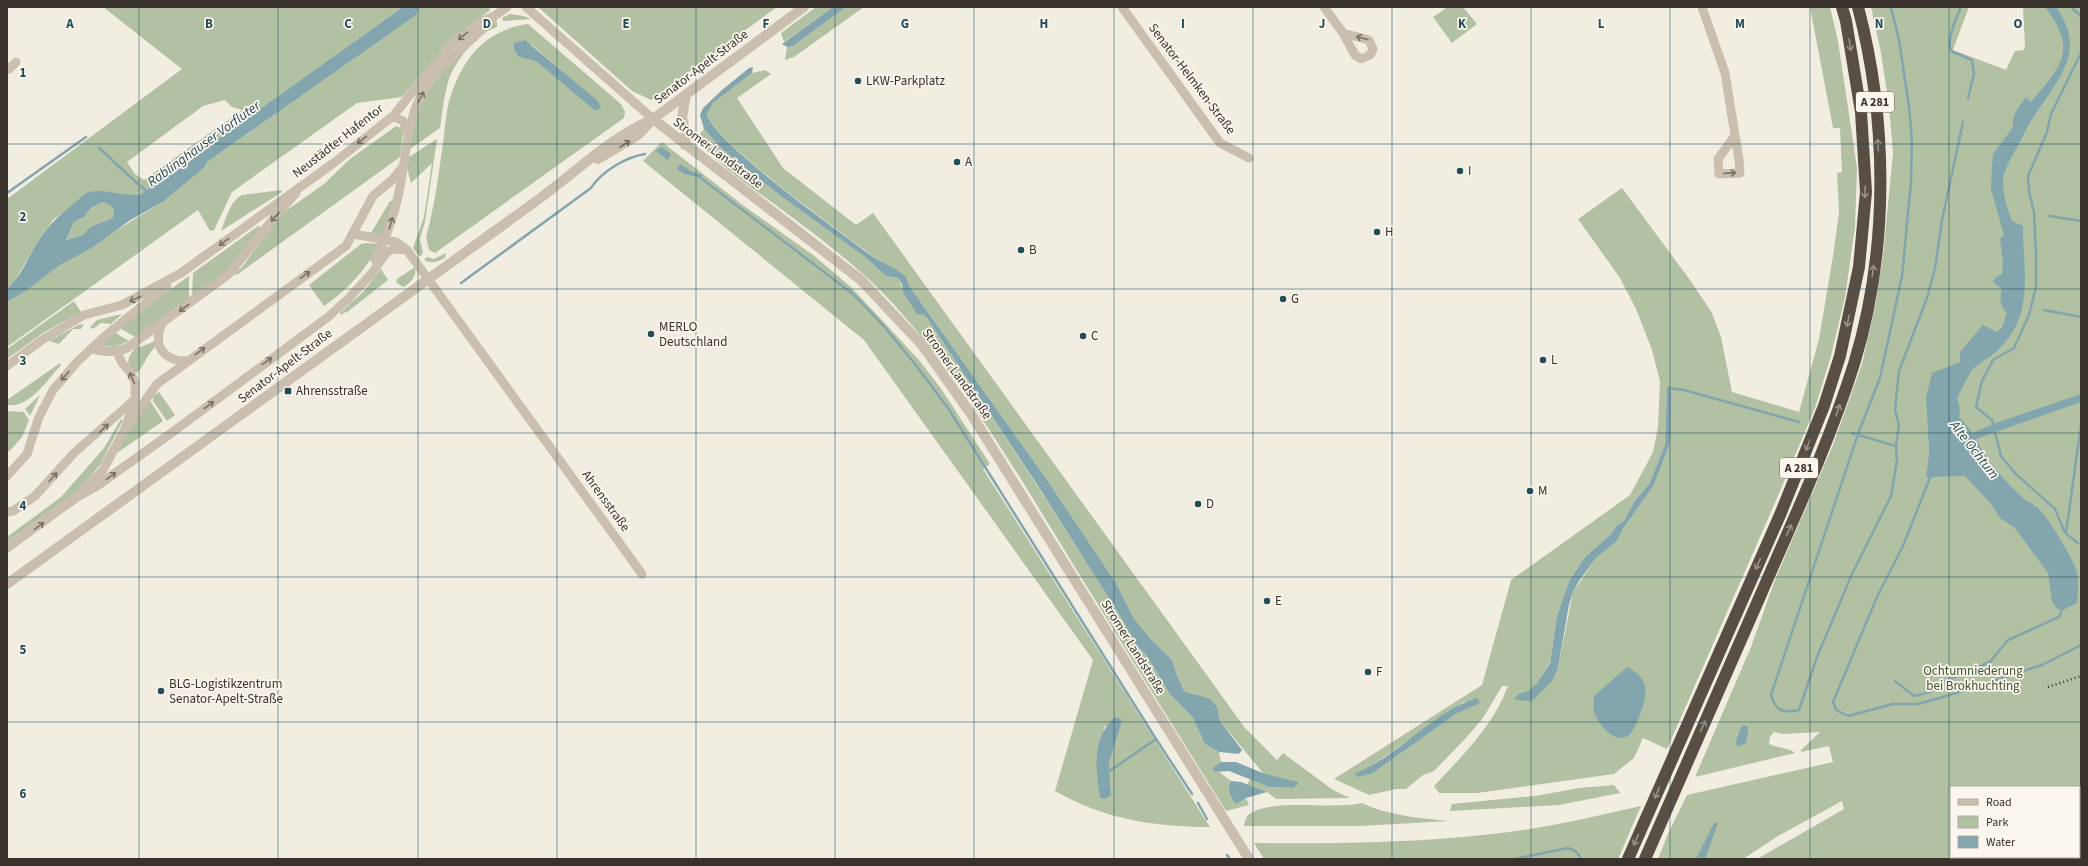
<svg xmlns="http://www.w3.org/2000/svg" width="2088" height="866" viewBox="0 0 2088 866" font-family="'Source Sans 3',sans-serif">
<style>
.green{fill:#b1c1a2;fill-rule:evenodd}
.water{fill:#82a5ae;fill-rule:evenodd}
.lines{fill:none;stroke-linecap:round;stroke-linejoin:round}
.stream{stroke:#82a5ae;stroke-width:2.5}
.minor{stroke:#cabfae;stroke-width:9}
.tertiary{stroke:#cabfae;stroke-width:10}
.motorway{stroke:#594e43;stroke-width:12}
.rail{stroke:#39322c;stroke-width:2.5;stroke-dasharray:1 3;stroke-linecap:butt}
.oneway{stroke:#7a7166}
.oneway2{stroke:#999187}
.grid{fill:none;stroke:#234c59;stroke-width:1;stroke-opacity:0.55}
.poi-dot{fill:#234c59;stroke:#faf6ee;stroke-width:1.5}
.labels{text-anchor:middle;dominant-baseline:central;stroke-width:3.5;stroke-linejoin:round;paint-order:stroke}
.shield{fill:#faf6ee;stroke:#736d66;stroke-width:1}
.shield-label{font-size:12px;font-weight:bold;fill:#39322c}
.street-label{font-size:13px;fill:#39322c;stroke:#faf6ee}
.poi-label{font-size:13px;fill:#39322c;stroke:#faf6ee;text-anchor:start}
.park-label{font-size:13px;fill:#425631;stroke:#faf6ee}
.water-label{font-size:14px;font-style:italic;fill:#234c59;stroke:#faf6ee}
.grid-label{font-size:13px;text-anchor:middle;font-weight:bold;fill:#234c59;stroke:#faf6ee;stroke-width:3.5;stroke-linejoin:round;paint-order:stroke}
</style>
<rect width="100%" height="100%" fill="#f2ede1"/>
<path class="green" d="M 103,7 L 403,7 L 141,194 L 132,196 L 99,192 L 89,193 L 54,219 L 38,241 L 13,284 L 7,289 L 7,199 L 182,69 ZM 225,100 L 232,107 L 242,110 L 144,180 L 135,174 L 127,162 L 203,106 Z
M 420,7 L 489,7 L 490,10 L 451,40 L 402,97 L 357,103 L 232,192 L 214,230 L 210,231 L 198,210 L 7,347 L 7,302 L 26,291 L 60,265 L 164,201 L 204,168 L 207,162 L 415,16 Z
M 538,7 L 777,7 L 651,100 L 632,91 Z
M 816,7 L 833,7 L 784,42 L 781,33 Z
M 846,7 L 864,7 L 794,57 L 785,60 L 787,47 L 793,46 Z
M 1444,7 L 1463,7 L 1477,24 L 1452,43 L 1433,17 L 1445,9 Z
M 1810,7 L 1830,7 L 1838,41 L 1857,168 L 1855,227 L 1845,297 L 1831,356 L 1815,408 L 1774,505 L 1667,749 L 1643,738 L 1634,758 L 1614,774 L 1477,793 L 1439,793 L 1434,786 C 1463,755 1493,726 1508,686 L 1502,686 L 1483,718 L 1465,739 L 1434,771 L 1423,775 L 1406,789 L 1396,789 L 1369,795 L 1334,779 L 1482,685 L 1511,580 L 1630,495 L 1653,452 L 1658,427 L 1660,381 L 1652,350 L 1636,309 L 1620,278 L 1578,219 L 1622,188 L 1690,280 L 1712,313 L 1721,337 L 1732,392 L 1799,412 L 1819,339 L 1833,256 L 1839,213 L 1837,173 L 1842,172 L 1840,128 L 1833,128 ZM 1667,386 L 1670,443 L 1654,485 L 1623,529 L 1617,541 L 1596,558 L 1573,592 L 1558,668 L 1518,701 L 1516,699 L 1518,694 L 1528,691 L 1537,683 L 1550,662 L 1557,616 L 1569,581 L 1585,557 L 1611,534 L 1617,525 L 1624,521 L 1634,502 L 1649,484 L 1665,445 ZM 1464,702 L 1479,703 L 1456,714 L 1373,773 L 1356,773 L 1368,768 Z
M 1871,7 L 1969,7 L 1953,50 L 2006,70 L 2015,51 L 2024,50 L 2025,44 L 2023,7 L 2081,7 L 2081,859 L 1757,859 L 1844,809 L 1842,801 L 1778,836 L 1743,859 L 1658,859 L 1667,836 L 1687,795 L 1833,762 L 1829,746 L 1801,752 L 1801,750 L 1820,732 L 1782,734 L 1774,732 L 1770,737 L 1769,744 C 1777,748 1789,748 1795,753 L 1695,777 L 1751,647 L 1775,580 L 1833,445 L 1862,364 L 1876,302 L 1883,256 L 1893,153 L 1889,106 L 1881,53 ZM 1926,398 L 1931,477 L 1926,477 L 1929,452 ZM 1951,787 L 2079,787 L 2079,857 L 1951,857 Z
M 510,14 L 524,16 L 531,19 L 503,21 L 502,18 Z
M 497,21 L 497,27 C 477,33 454,62 448,82 C 444,97 442,112 440,128 L 410,149 L 414,124 L 423,96 L 461,50 Z
M 528,24 L 621,104 L 625,112 L 624,118 L 435,253 L 429,250 L 426,237 C 434,209 438,179 442,150 C 445,133 445,114 450,98 C 463,58 485,30 528,24 ZM 531,44 L 597,101 L 601,108 L 595,111 L 537,62 L 525,58 Z
M 765,70 L 771,74 L 737,98 L 783,168 L 856,225 L 873,213 L 1245,728 L 1277,760 L 1283,753 L 1333,790 L 1350,798 L 1276,799 L 1267,792 L 1247,785 L 1250,779 L 1269,787 L 1294,788 L 1295,786 L 1298,785 L 1294,781 L 1263,773 L 1220,721 L 1217,707 L 1195,694 L 1184,691 L 1176,673 L 1172,660 L 1149,637 L 1133,617 L 1116,583 L 1047,480 L 910,287 C 902,269 886,266 871,255 C 842,233 714,142 707,114 L 713,103 L 752,73 Z
M 396,126 L 401,128 L 403,133 L 400,157 L 238,274 L 233,275 L 242,267 L 280,215 L 324,184 L 350,159 Z
M 704,129 L 722,149 L 782,197 L 865,257 L 886,276 L 898,278 C 902,283 901,289 905,294 C 911,303 921,309 927,318 C 993,418 1059,518 1122,619 L 1137,646 L 1146,655 L 1170,694 L 1193,718 L 1205,744 L 1219,752 L 1221,762 L 1212,768 L 1215,772 L 1219,772 L 1231,781 L 1229,785 L 1236,804 L 1246,798 L 1249,805 L 1226,811 C 1175,729 1124,647 1073,564 C 1019,476 966,385 897,308 C 864,271 824,241 785,212 C 755,190 723,169 698,141 L 700,134 Z
M 437,139 L 425,222 L 420,239 L 423,253 L 420,257 L 413,248 L 424,217 L 432,163 L 411,183 L 407,168 L 409,157 Z
M 662,142 L 744,206 L 813,255 L 851,287 L 919,360 L 942,390 L 990,464 L 983,469 L 1210,827 C 1154,827 1104,819 1055,791 L 1093,660 L 864,340 L 643,161 ZM 1121,725 L 1109,763 L 1111,794 L 1100,797 C 1095,770 1097,752 1105,726 Z
M 281,190 L 282,192 L 221,231 C 226,219 230,201 242,195 Z
M 390,201 L 393,201 L 383,235 L 371,233 Z
M 103,202 L 110,204 L 114,211 L 113,218 L 90,227 L 83,235 L 66,240 L 74,222 L 84,217 L 91,208 Z
M 258,226 L 261,227 L 227,271 L 192,297 L 193,273 Z
M 366,243 L 380,244 C 365,270 349,289 324,306 L 309,285 L 361,244 Z
M 446,253 L 445,258 C 437,262 432,264 424,260 L 427,257 L 434,259 Z
M 415,267 C 417,276 411,283 403,287 L 396,282 L 397,279 Z
M 381,269 L 388,280 L 346,313 L 345,312 L 341,315 L 340,313 L 363,292 Z
M 189,276 L 189,298 L 135,337 L 118,327 Z
M 74,301 L 81,312 L 43,333 L 7,359 L 7,349 Z
M 122,314 L 111,324 L 101,323 L 93,329 L 90,327 L 97,320 Z
M 84,324 L 81,329 L 73,329 L 59,344 L 49,341 L 78,325 Z
M 114,332 L 129,341 L 115,347 L 101,346 Z
M 155,341 L 156,346 C 146,356 146,363 137,373 L 133,372 L 128,365 L 129,357 L 136,346 L 141,347 Z
M 60,363 L 61,365 C 47,380 29,409 7,405 L 7,400 Z
M 159,392 L 175,415 L 167,421 L 153,401 L 153,396 Z
M 40,395 L 30,416 L 25,409 Z
M 149,399 L 163,421 L 117,453 L 133,422 Z
M 7,411 L 24,412 L 29,420 L 22,437 L 9,452 L 7,449 Z
M 121,419 L 123,420 L 100,465 L 78,491 L 7,542 L 7,537 L 61,497 L 104,448 Z
M 1614,785 L 1620,793 L 1559,805 L 1450,811 L 1452,804 L 1535,796 L 1579,788 Z
M 1362,803 C 1389,816 1420,818 1449,821 L 1359,826 L 1244,826 C 1245,821 1246,815 1251,813 C 1276,798 1331,810 1362,803 Z
M 1641,806 L 1618,859 L 1580,859 L 1582,854 L 1575,859 L 1264,859 L 1254,843 C 1333,844 1413,843 1492,834 C 1542,829 1592,817 1641,806 Z"/>
<path class="water" d="M 403,7 L 420,7 L 415,16 L 207,162 L 204,168 L 164,201 L 129,221 L 93,247 L 60,265 L 26,291 L 7,302 L 7,289 C 22,276 28,256 39,240 C 48,226 59,215 72,205 C 77,201 84,194 89,192 C 106,188 124,198 141,194 ZM 103,202 L 110,205 L 114,210 L 113,218 L 90,227 L 83,235 L 66,240 L 74,222 L 84,217 L 91,208 Z
M 833,7 L 846,7 L 793,46 L 787,47 L 782,44 Z
M 2045,7 L 2056,7 C 2088,51 2058,80 2033,118 C 2026,128 2021,140 2015,151 C 2010,160 2003,171 2003,182 C 2003,195 2007,209 2012,221 L 2023,226 C 2023,272 2035,315 1998,350 C 1991,357 1980,362 1973,369 C 1967,377 1962,389 1957,398 L 1960,409 L 1959,417 L 1973,433 L 1993,424 L 2081,394 L 2081,402 L 1976,439 C 1988,463 2005,481 2024,499 C 2030,503 2037,506 2041,511 C 2050,521 2074,560 2077,572 C 2079,582 2078,592 2077,603 L 2063,610 L 2057,609 L 2052,601 L 2048,573 L 2015,528 L 2000,518 L 1991,504 L 1965,476 L 1926,477 L 1929,452 L 1926,398 L 1932,373 L 1960,362 L 1960,352 L 1983,325 L 1996,332 L 2002,328 L 2007,313 C 2000,305 1999,299 2002,289 L 1993,282 L 1996,277 L 2002,274 L 2003,262 L 2000,239 L 2004,235 L 1991,189 L 1992,165 L 1993,154 L 2013,127 C 2011,115 2020,106 2026,97 L 2031,102 C 2062,65 2078,50 2045,7 Z
M 525,40 L 598,101 L 601,108 L 595,111 L 537,62 L 518,56 L 514,49 L 514,43 Z
M 753,67 L 752,73 L 713,103 L 707,114 C 713,142 840,232 869,254 C 878,261 898,269 905,276 C 907,279 908,284 910,287 L 1047,480 L 1116,583 L 1133,617 L 1149,637 L 1172,660 L 1176,673 L 1184,691 L 1210,699 L 1217,707 L 1220,721 L 1242,750 L 1239,754 L 1219,752 L 1205,744 L 1193,718 L 1170,694 L 1146,655 L 1137,646 L 1122,619 L 1038,486 L 927,318 L 924,315 L 917,314 L 903,292 L 902,284 L 898,278 L 886,276 L 865,257 L 782,197 L 722,149 L 704,129 L 700,115 L 703,108 L 722,90 L 749,68 Z
M 662,147 L 671,154 L 668,160 L 657,152 L 656,150 Z
M 680,164 L 692,172 L 702,175 L 701,178 L 684,174 L 677,169 Z
M 1667,385 L 1671,393 L 1670,443 L 1654,485 L 1623,529 L 1617,541 L 1596,558 L 1579,581 L 1573,592 L 1569,605 L 1558,668 L 1552,681 L 1532,701 L 1514,700 L 1518,694 L 1528,691 L 1537,683 L 1550,663 L 1557,616 L 1569,581 L 1585,557 L 1611,534 L 1617,525 L 1624,521 L 1634,502 L 1649,484 L 1665,445 Z
M 1627,667 C 1650,679 1648,692 1640,715 C 1638,720 1634,730 1630,734 C 1616,747 1598,724 1594,712 C 1593,707 1594,701 1594,696 Z
M 1477,698 L 1480,703 L 1456,714 L 1373,773 L 1357,777 L 1355,775 L 1356,773 C 1400,755 1432,712 1477,698 Z
M 1115,717 L 1121,719 L 1121,725 L 1109,763 L 1111,795 L 1105,799 L 1100,798 C 1095,769 1092,737 1115,717 Z
M 1744,725 L 1748,727 L 1748,732 L 1746,743 L 1737,747 L 1736,741 L 1741,727 Z
M 1221,762 L 1236,762 L 1263,773 L 1298,782 L 1298,785 L 1295,786 L 1294,788 L 1269,787 L 1229,771 L 1215,772 L 1212,768 Z
M 1231,781 L 1241,782 L 1267,792 L 1246,798 L 1236,804 C 1231,797 1226,789 1231,781 Z
M 1714,823 L 1718,823 L 1705,859 L 1696,859 Z"/>
<g class="lines">
<path class="stream" d="M 1891,7 L 1899,40 L 1909,107 L 1912,141 L 1911,182 L 1902,276 L 1880,378 L 1858,434 L 1771,695 C 1776,712 1783,713 1799,710 L 1817,657 L 1852,574 L 1891,496 L 1897,460 L 1896,446 L 1899,425 L 1895,410 L 1899,371 L 1927,298 L 1935,268 L 1942,220 L 1963,122
M 1961,7 C 1956,18 1946,40 1951,51 L 1972,60 L 1974,74 L 1968,98
M 2071,7 L 2081,16
M 99,148 L 138,184
M 698,176 L 853,294 L 884,326 L 915,364 L 948,408 L 1156,739 L 1108,772
M 141,186 L 147,192
M 7,193 L 86,137
M 2049,216 L 2081,221
M 461,283 L 591,188 C 602,171 626,157 645,154
M 2044,310 L 2081,317
M 1669,391 L 1669,388 L 1684,390 L 1799,422
M 1852,433 L 1896,446
M 1931,475 L 1903,546 L 1877,597 L 1833,702 L 1836,710 L 1848,716 L 1893,704 L 1918,704 L 1943,697 L 2042,665 L 2081,645
M 2066,533 L 2081,425
M 2078,543 L 2065,533 L 2055,509 L 2016,474 L 2001,456 L 1992,420 L 1976,407 L 1982,381 L 1993,360 L 2014,348 L 2029,315 L 2036,287 L 2036,255 L 2034,212 L 2029,192 L 2028,176 L 2047,132 L 2051,114 L 2081,53
M 1895,681 L 1914,696 L 1930,692 L 1943,682 L 1990,662 L 2008,640 L 2059,617 L 2063,607
M 1156,739 L 1192,794
M 2079,799 L 2081,799
M 1198,803 L 1207,819
M 1227,855 L 1230,859
M 1514,859 L 1568,848 L 1575,851 L 1580,856 L 1578,859
M 1982,859 L 1984,857"/>
<path class="minor" d="M 526,7 L 653,119
M 1122,7 L 1220,143 L 1249,158
M 1324,7 L 1343,33 L 1355,55 L 1361,59 L 1370,55 L 1373,49 L 1369,40 L 1343,33
M 1702,7 L 1725,73 L 1739,160 L 1740,173 L 1719,174 L 1718,159 L 1734,137
M 7,68 L 9,69 L 16,62
M 393,116 L 403,121 L 408,134
M 354,234 L 396,242 L 407,250 L 642,574
M 375,260 C 386,238 394,216 399,192 C 406,159 406,122 423,92 C 440,61 471,44 493,18
M 162,324 C 152,346 164,361 187,361
M 93,349 C 106,352 114,353 127,348 L 229,274 L 273,219 L 296,193
M 7,366 L 42,340 L 84,315 L 122,305 L 181,273 L 335,162 L 393,116 L 451,45 L 480,22 L 496,15 L 507,7
M 125,429 L 157,384 L 346,246 L 373,196 L 393,179 L 404,165
M 7,476 L 27,454 L 39,417 L 53,390 L 77,362 L 105,336 L 167,286
M 77,497 L 97,486 L 170,434 L 328,317 L 349,298 L 372,273 L 387,252 L 393,249 L 407,250
M 7,512 L 13,511 L 35,496 L 74,453 L 134,400
M 7,548 L 77,497 L 103,470 L 125,429 L 135,399 L 135,382 L 130,372 L 122,363 L 117,352"/>
<path class="tertiary" d="M 653,119 L 861,280 L 922,345 L 971,414 L 1249,859
M 685,145 L 686,134 L 682,118 L 686,94
M 598,159 L 638,135 L 653,119 L 804,7
M 7,584 L 539,199 C 576,172 611,137 653,119"/>
<path class="motorway" d="M 1628,859 L 1780,515 L 1824,406 L 1840,356 L 1859,267 L 1866,192 L 1861,112 L 1846,21 L 1842,7
M 1645,859 C 1684,771 1722,682 1761,594 C 1794,518 1829,443 1854,364 C 1889,250 1888,121 1858,7"/>
<path class="rail" d="M 2048,687 L 2081,676"/>
</g>
<defs><path id="oneway-shaft" d="M-6 0H5M1.5-3L5.5 0L1.5 3" fill="none" stroke-width="1.6" stroke-linecap="round" stroke-linejoin="round"/></defs>
<g class="oneway">
<use href="#oneway-shaft" transform="translate(463 36) rotate(141)"/>
<use href="#oneway-shaft" transform="translate(1362 38) rotate(-165)"/>
<use href="#oneway-shaft" transform="translate(421 97) rotate(-63)"/>
<use href="#oneway-shaft" transform="translate(362 140) rotate(141)"/>
<use href="#oneway-shaft" transform="translate(625 144) rotate(-33)"/>
<use href="#oneway-shaft" transform="translate(1730 173) rotate(-4)"/>
<use href="#oneway-shaft" transform="translate(275 217) rotate(133)"/>
<use href="#oneway-shaft" transform="translate(391 223) rotate(-73)"/>
<use href="#oneway-shaft" transform="translate(224 242) rotate(143)"/>
<use href="#oneway-shaft" transform="translate(305 275) rotate(-36)"/>
<use href="#oneway-shaft" transform="translate(135 299) rotate(155)"/>
<use href="#oneway-shaft" transform="translate(184 308) rotate(143)"/>
<use href="#oneway-shaft" transform="translate(200 351) rotate(-36)"/>
<use href="#oneway-shaft" transform="translate(267 361) rotate(-36)"/>
<use href="#oneway-shaft" transform="translate(65 376) rotate(132)"/>
<use href="#oneway-shaft" transform="translate(132 378) rotate(-114)"/>
<use href="#oneway-shaft" transform="translate(209 405) rotate(-37)"/>
<use href="#oneway-shaft" transform="translate(104 428) rotate(-43)"/>
<use href="#oneway-shaft" transform="translate(111 476) rotate(-36)"/>
<use href="#oneway-shaft" transform="translate(53 477) rotate(-48)"/>
<use href="#oneway-shaft" transform="translate(39 526) rotate(-36)"/>
</g>
<g class="oneway2">
<use href="#oneway-shaft" transform="translate(1850 45) rotate(81)"/>
<use href="#oneway-shaft" transform="translate(1878 145) rotate(-93)"/>
<use href="#oneway-shaft" transform="translate(1865 192) rotate(92)"/>
<use href="#oneway-shaft" transform="translate(1873 271) rotate(-82)"/>
<use href="#oneway-shaft" transform="translate(1848 321) rotate(102)"/>
<use href="#oneway-shaft" transform="translate(1838 410) rotate(-70)"/>
<use href="#oneway-shaft" transform="translate(1808 445) rotate(112)"/>
<use href="#oneway-shaft" transform="translate(1789 530) rotate(-66)"/>
<use href="#oneway-shaft" transform="translate(1758 564) rotate(114)"/>
<use href="#oneway-shaft" transform="translate(1703 726) rotate(-66)"/>
<use href="#oneway-shaft" transform="translate(1657 793) rotate(113)"/>
<use href="#oneway-shaft" transform="translate(1636 840) rotate(114)"/>
</g>
<path class="grid" d="M 139,7 L 139,859M 278,7 L 278,859M 418,7 L 418,859M 557,7 L 557,859M 696,7 L 696,859M 835,7 L 835,859M 974,7 L 974,859M 1114,7 L 1114,859M 1253,7 L 1253,859M 1392,7 L 1392,859M 1531,7 L 1531,859M 1670,7 L 1670,859M 1810,7 L 1810,859M 1949,7 L 1949,859M 7,144 L 2081,144M 7,289 L 2081,289M 7,433 L 2081,433M 7,577 L 2081,577M 7,722 L 2081,722"/>
<g class="poi-dot">
<circle cx="858" cy="81" r="4"/>
<circle cx="957" cy="162" r="4"/>
<circle cx="1460" cy="171" r="4"/>
<circle cx="1377" cy="232" r="4"/>
<circle cx="1021" cy="250" r="4"/>
<circle cx="1283" cy="299" r="4"/>
<circle cx="651" cy="334" r="4"/>
<circle cx="1083" cy="336" r="4"/>
<circle cx="1543" cy="360" r="4"/>
<rect x="284" y="387" width="8" height="8" rx="2"/>
<circle cx="1530" cy="491" r="4"/>
<circle cx="1198" cy="504" r="4"/>
<circle cx="1267" cy="601" r="4"/>
<circle cx="1368" cy="672" r="4"/>
<circle cx="161" cy="691" r="4"/>
</g>
<g class="labels">
<g class="shield">
<rect x="1856" y="92" width="38" height="20" rx="3"/>
<rect x="1780" y="458" width="38" height="20" rx="3"/>
</g>
<g class="shield-label">
<text x="1875" y="102">A 281</text>
<text x="1799" y="468">A 281</text>
</g>
<g class="street-label">
<text transform="translate(701 67) rotate(-37)">Senator-Apelt-Straße</text>
<text transform="translate(1192 79) rotate(53)">Senator-Helmken-Straße</text>
<text transform="translate(338 141) rotate(-38)">Neustädter Hafentor</text>
<text transform="translate(718 153) rotate(37)">Stromer Landstraße</text>
<text transform="translate(285 366) rotate(-37)">Senator-Apelt-Straße</text>
<text transform="translate(957 374) rotate(54)">Stromer Landstraße</text>
<text transform="translate(606 501) rotate(54)">Ahrensstraße</text>
<text transform="translate(1133 647) rotate(58)">Stromer Landstraße</text>
</g>
<g class="poi-label">
<text x="866" y="81">LKW-Parkplatz</text>
<text x="965" y="162">A</text>
<text x="1468" y="171">I</text>
<text x="1385" y="232">H</text>
<text x="1029" y="250">B</text>
<text x="1291" y="299">G</text>
<text x="659" y="327">MERLO<tspan x="659" dy="15">Deutschland</tspan></text>
<text x="1091" y="336">C</text>
<text x="1551" y="360">L</text>
<text x="296" y="391">Ahrensstraße</text>
<text x="1538" y="491">M</text>
<text x="1206" y="504">D</text>
<text x="1275" y="601">E</text>
<text x="1376" y="672">F</text>
<text x="169" y="684">BLG-Logistikzentrum<tspan x="169" dy="15">Senator-Apelt-Straße</tspan></text>
</g>
<g class="park-label">
<text x="1973" y="671">Ochtumniederung<tspan x="1973" dy="15">bei Brokhuchting</tspan></text>
</g>
<g class="water-label">
<text transform="translate(204 144) rotate(-36)">Rablinghauser Vorfluter</text>
<text transform="translate(1974 450) rotate(52)">Alte Ochtum</text>
</g>
</g>
<g class="grid-label">
<text x="70" y="28">A</text>
<text x="209" y="28">B</text>
<text x="348" y="28">C</text>
<text x="487" y="28">D</text>
<text x="626" y="28">E</text>
<text x="766" y="28">F</text>
<text x="905" y="28">G</text>
<text x="1044" y="28">H</text>
<text x="1183" y="28">I</text>
<text x="1322" y="28">J</text>
<text x="1462" y="28">K</text>
<text x="1601" y="28">L</text>
<text x="1740" y="28">M</text>
<text x="1879" y="28">N</text>
<text x="2018" y="28">O</text>
<text x="23" y="77">1</text>
<text x="23" y="221">2</text>
<text x="23" y="365">3</text>
<text x="23" y="510">4</text>
<text x="23" y="654">5</text>
<text x="23" y="798">6</text>
</g>
<rect width="2088" height="866" fill="none" stroke="#39322c" stroke-width="16"/>
<rect x="1950" y="786" width="130" height="72" fill="#faf6ee" stroke="#ada8a0"/>
<rect x="1958" y="799" width="20" height="6" fill="#cabfae" stroke="#ada8a0"/>
<text x="1986" y="806" font-size="12" fill="#39322c">Road</text>
<rect x="1958" y="816" width="20" height="12" fill="#b1c1a2" stroke="#ada8a0"/>
<text x="1986" y="826" font-size="12" fill="#39322c">Park</text>
<rect x="1958" y="836" width="20" height="12" fill="#82a5ae" stroke="#ada8a0"/>
<text x="1986" y="846" font-size="12" fill="#39322c">Water</text>
</svg>
